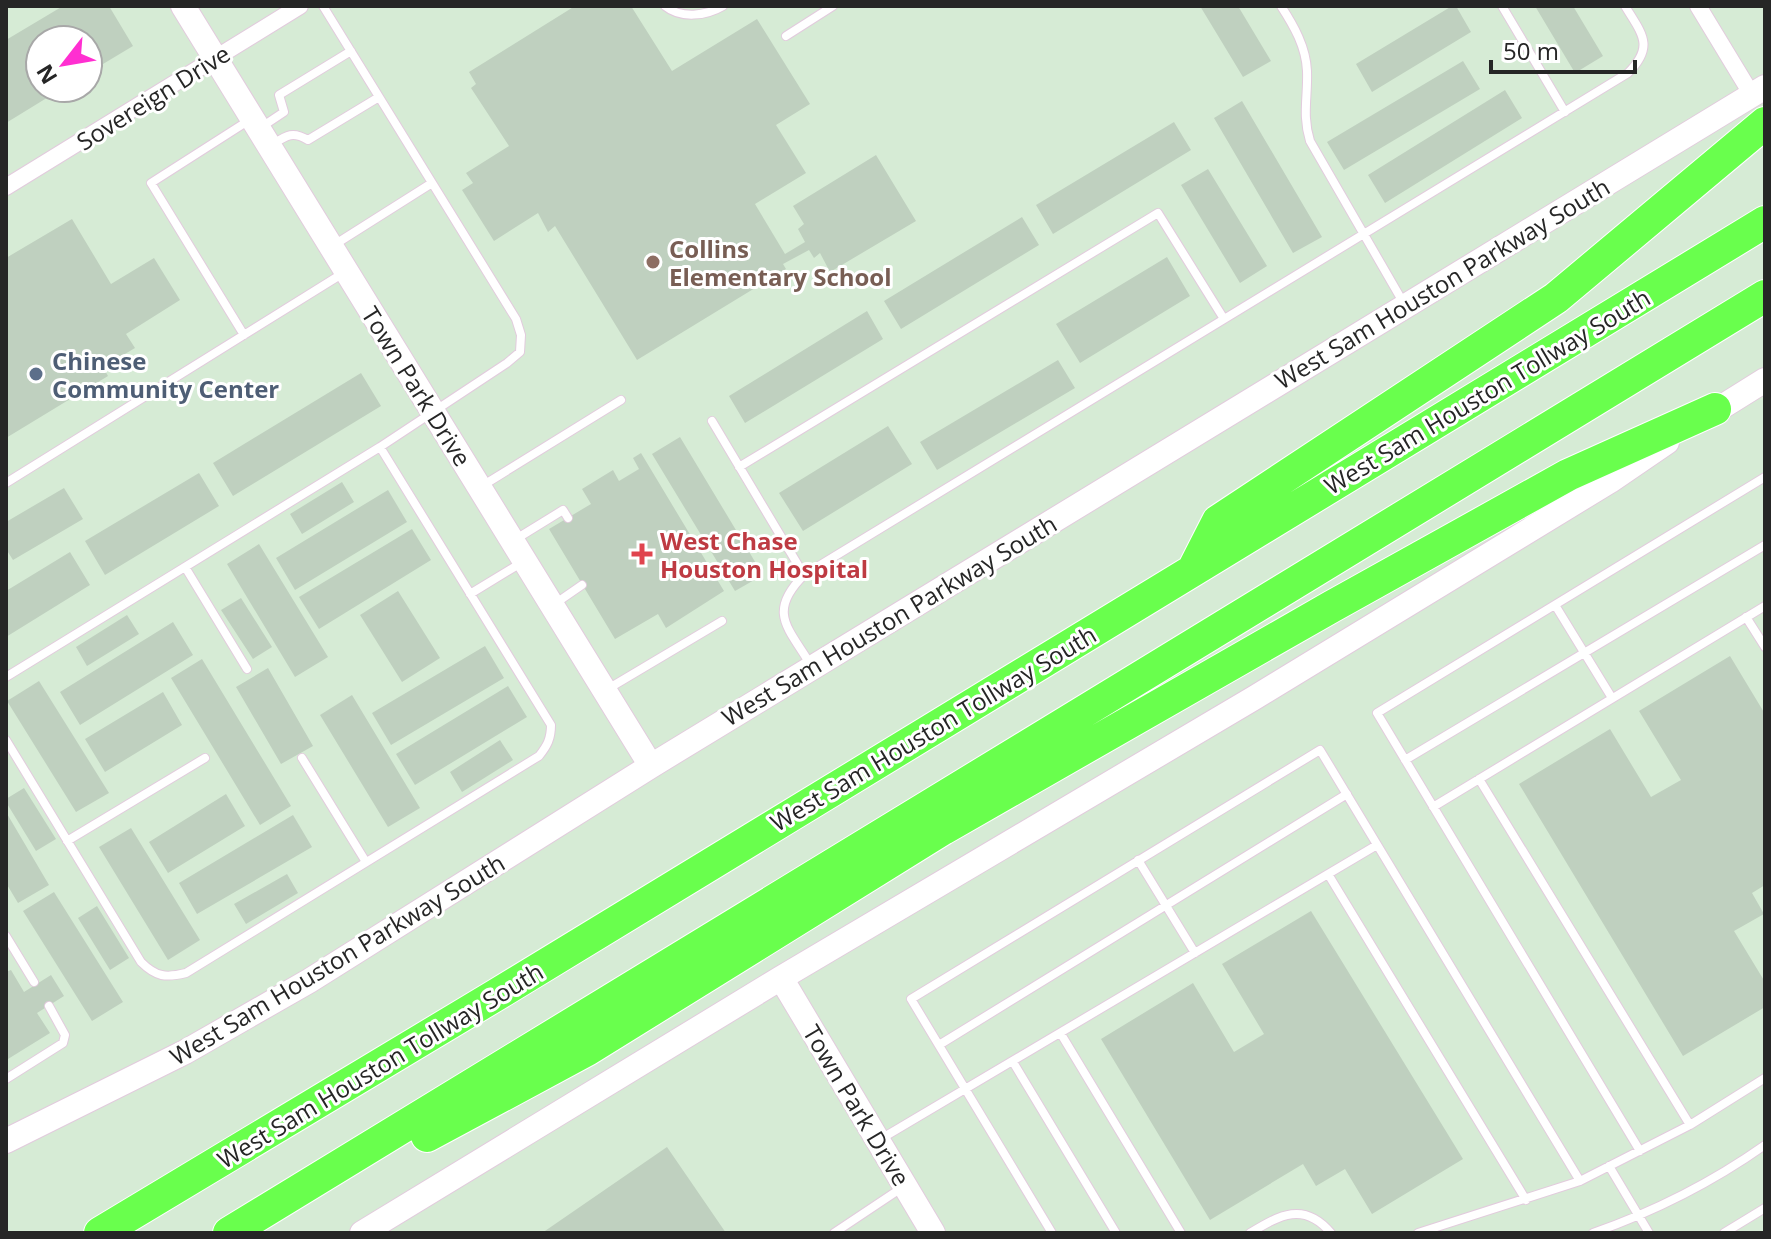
<svg xmlns="http://www.w3.org/2000/svg" width="1771" height="1239" viewBox="0 0 1771 1239" font-family="'Open Sans',sans-serif">
<style>
.building{fill:#bfd0bf}
.lines{fill:none;stroke-linecap:round;stroke-linejoin:round}
.lane-casing{stroke:#e2cbdd;stroke-width:10}
.street-casing{stroke:#e2cbdd;stroke-width:18}
.secondary-casing{stroke:#e2cbdd;stroke-width:26}
.highway-casing{stroke:#fff;stroke-width:34}
.lane{stroke:#fff;stroke-width:8}
.street{stroke:#fff;stroke-width:16}
.secondary{stroke:#fff;stroke-width:24}
.highway{stroke:#69ff4d;stroke-width:32}
.education-dot{fill:#8d6e63;stroke:#fff;stroke-width:3}
.service-dot{fill:#5c6f8a;stroke:#fff;stroke-width:3}
.health-dot{fill:#e0444e;stroke:#fff;stroke-width:3}
.labels{text-anchor:middle;dominant-baseline:central;stroke-width:6;stroke-linejoin:round;paint-order:stroke}
.street-label{font-size:24px;fill:#262626;stroke:#fff}
.education-label{font-size:24px;font-weight:bold;fill:#785e54;stroke:#fff;text-anchor:start}
.service-label{font-size:24px;font-weight:bold;fill:#4e5e75;stroke:#fff;text-anchor:start}
.health-label{font-size:24px;font-weight:bold;fill:#be3a42;stroke:#fff;text-anchor:start}
</style>
<rect width="100%" height="100%" fill="#d6ebd5"/>
<path class="building" d="M 63,6 L 109,6 L 133,46 L 88,73 L 88,40 L 40,40 L 40,88 L 63,88 L 6,123 L 6,40 Z
M 575,6 L 631,6 L 672,71 L 757,19 L 810,104 L 776,125 L 806,173 L 755,204 L 785,254 L 805,242 L 798,229 L 804,224 L 793,206 L 876,155 L 916,221 L 830,272 L 820,253 L 814,258 L 809,250 L 783,264 L 786,269 L 637,360 L 555,226 L 548,232 L 538,213 L 494,241 L 462,190 L 473,183 L 466,173 L 509,146 L 471,88 L 476,84 L 469,72 Z
M 1200,6 L 1238,6 L 1271,61 L 1243,77 Z
M 1452,6 L 1456,6 L 1471,32 L 1372,92 L 1356,64 Z
M 1535,6 L 1573,6 L 1603,56 L 1575,73 Z
M 1463,61 L 1480,89 L 1344,170 L 1327,142 Z
M 1505,90 L 1522,118 L 1385,203 L 1368,175 Z
M 1242,101 L 1322,237 L 1293,253 L 1214,118 Z
M 1174,122 L 1191,150 L 1053,234 L 1036,205 Z
M 1208,169 L 1267,266 L 1240,283 L 1181,185 Z
M 1022,217 L 1039,245 L 901,329 L 884,301 Z
M 72,219 L 111,284 L 154,258 L 180,300 L 126,334 L 135,348 L 103,367 L 108,376 L 6,438 L 6,258 Z
M 1167,257 L 1190,296 L 1080,363 L 1056,324 Z
M 867,311 L 883,339 L 745,423 L 729,396 Z
M 1058,360 L 1075,388 L 937,470 L 920,442 Z
M 361,373 L 381,406 L 233,496 L 213,463 Z
M 888,426 L 912,464 L 803,531 L 779,493 Z
M 680,437 L 763,575 L 735,591 L 652,454 Z
M 641,453 L 724,591 L 666,628 L 658,614 L 615,639 L 549,529 L 591,504 L 582,489 L 613,470 L 619,481 L 639,469 L 633,458 Z
M 199,473 L 219,506 L 105,575 L 85,541 Z
M 342,482 L 354,502 L 302,534 L 290,514 Z
M 64,488 L 83,519 L 13,560 L 6,549 L 6,522 Z
M 388,490 L 407,522 L 295,590 L 276,558 Z
M 412,529 L 431,560 L 319,629 L 299,597 Z
M 259,544 L 328,657 L 295,677 L 227,564 Z
M 70,552 L 90,585 L 6,637 L 6,591 Z
M 398,591 L 440,658 L 402,682 L 360,615 Z
M 241,598 L 272,647 L 253,659 L 221,610 Z
M 127,615 L 139,634 L 87,666 L 76,647 Z
M 173,622 L 193,655 L 80,725 L 60,692 Z
M 485,646 L 504,678 L 391,745 L 372,713 Z
M 1730,656 L 1765,714 L 1765,885 L 1752,893 L 1764,914 L 1734,931 L 1765,982 L 1765,1007 L 1683,1056 L 1519,784 L 1610,729 L 1651,797 L 1681,780 L 1639,711 Z
M 202,659 L 291,806 L 260,825 L 171,678 Z
M 268,668 L 313,746 L 281,764 L 236,687 Z
M 39,681 L 109,793 L 76,812 L 7,701 Z
M 508,686 L 527,717 L 415,785 L 396,754 Z
M 163,692 L 182,725 L 105,772 L 85,739 Z
M 352,695 L 420,808 L 388,827 L 320,715 Z
M 500,740 L 513,760 L 462,792 L 450,772 Z
M 24,788 L 56,839 L 36,851 L 6,802 L 6,799 Z
M 226,794 L 245,826 L 168,873 L 149,842 Z
M 6,812 L 49,885 L 18,903 L 6,883 Z
M 293,815 L 312,847 L 197,914 L 179,883 Z
M 131,828 L 200,940 L 168,960 L 99,847 Z
M 287,874 L 298,893 L 246,924 L 234,904 Z
M 54,892 L 123,1002 L 92,1021 L 23,911 Z
M 97,906 L 129,958 L 110,970 L 78,918 Z
M 1311,911 L 1463,1159 L 1372,1214 L 1345,1169 L 1316,1186 L 1303,1164 L 1210,1220 L 1101,1039 L 1193,983 L 1234,1052 L 1264,1034 L 1222,964 Z
M 11,970 L 24,992 L 51,975 L 64,996 L 37,1013 L 50,1033 L 8,1059 L 6,1055 L 6,972 Z
M 667,1147 L 726,1233 L 542,1233 Z"/>
<g class="lines">
<defs>
<path id="lane" d="M 323,6 L 516,319 L 521,335 L 520,352 L 507,363 L 380,447
M 665,6 C 681,19 706,16 723,6
M 1281,6 C 1294,26 1306,47 1307,71 C 1308,97 1302,115 1310,141 L 1403,302
M 1502,6 L 1565,112
M 786,36 L 833,6
M 260,128 L 284,112 L 279,95 L 351,51
M 273,144 C 287,135 293,131 308,140 L 379,97
M 334,245 L 432,183
M 244,335 L 151,183 L 251,119
M 712,421 L 804,575
M 739,467 L 1158,213 L 1224,319
M 6,483 L 345,272
M 482,486 L 621,400
M 516,539 L 563,510 L 568,518
M 185,567 L 247,669
M 470,594 L 521,563
M 556,603 L 582,585
M 1555,605 L 1612,698
M 1746,617 L 1765,647
M 812,667 C 789,628 766,613 804,575 L 1628,73 C 1655,46 1642,34 1625,6
M 6,677 L 380,447 L 551,725 C 551,739 547,746 539,756 L 186,973 C 166,978 156,977 141,962 L 6,740
M 606,690 L 722,621
M 302,758 L 366,862
M 1405,760 L 1765,545
M 1479,779 L 1690,1125
M 1433,807 L 1765,606
M 67,841 L 205,758
M 1138,860 L 1195,953
M 1328,874 L 1526,1200
M 6,936 L 34,982
M 1061,1034 L 1181,1233
M 939,1045 L 1347,794
M 1013,1062 L 1116,1233
M 6,1079 L 63,1043 L 65,1035 L 49,1006
M 879,1140 L 1377,845
M 1640,1151 L 1377,713 L 1765,477
M 1609,1166 L 1649,1233
M 834,1233 L 903,1187
M 1052,1233 L 911,999 L 1320,750 L 1580,1181
M 1250,1233 C 1280,1215 1304,1201 1331,1233
M 1418,1233 L 1580,1181 L 1690,1125 L 1765,1078
M 1593,1233 C 1653,1212 1714,1181 1765,1145
M 1724,1233 L 1765,1208"/>
<path id="street" d="M 1698,6 L 1752,95
M 6,187 L 300,6"/>
<path id="secondary" d="M 183,6 L 651,766
M 1701,420 L 1765,380
M 781,978 L 933,1233
M 6,1141 L 185,1052 L 309,981 L 651,766 L 1765,87
M 362,1233 L 781,978 L 1254,698 L 1610,481 L 1667,442"/>
<path id="highway" d="M 1193,570 L 1218,521 L 1556,298 L 1765,123
M 427,1136 L 587,1050 L 943,829 L 1331,607 L 1568,475 L 1715,409
M 100,1233 L 496,995 L 1765,222
M 229,1233 L 1765,296"/>
</defs>
<use href="#lane" class="lane-casing"/>
<use href="#street" class="street-casing"/>
<use href="#secondary" class="secondary-casing"/>
<use href="#highway" class="highway-casing"/>
<use href="#lane" class="lane"/>
<use href="#street" class="street"/>
<use href="#secondary" class="secondary"/>
<use href="#highway" class="highway"/>
</g>
<circle class="education-dot" cx="653" cy="262" r="8"/>
<circle class="service-dot" cx="36" cy="374" r="8"/>
<path class="health-dot" d="M638 542h8v8h8v8h-8v8h-8v-8h-8v-8h8z"/>
<g class="labels">
<g class="street-label">
<text transform="translate(153 97) rotate(-32)">Sovereign Drive</text>
<text transform="translate(1442 283) rotate(-31)">West Sam Houston Parkway South</text>
<text transform="translate(417 386) rotate(58)">Town Park Drive</text>
<text transform="translate(1487 391) rotate(-31)">West Sam Houston Tollway South</text>
<text transform="translate(889 620) rotate(-31)">West Sam Houston Parkway South</text>
<text transform="translate(933 728) rotate(-31)">West Sam Houston Tollway South</text>
<text transform="translate(337 959) rotate(-31)">West Sam Houston Parkway South</text>
<text transform="translate(380 1065) rotate(-31)">West Sam Houston Tollway South</text>
<text transform="translate(857 1105) rotate(59)">Town Park Drive</text>
</g>
<g class="education-label">
<text x="669" y="248">Collins<tspan x="669" dy="28">Elementary School</tspan></text>
</g>
<g class="service-label">
<text x="52" y="360">Chinese<tspan x="52" dy="28">Community Center</tspan></text>
</g>
<g class="health-label">
<text x="660" y="540">West Chase<tspan x="660" dy="28">Houston Hospital</tspan></text>
</g>
</g>
<rect width="1771" height="1239" fill="none" stroke="#262626" stroke-width="16"/>
<g transform="translate(64 64) rotate(239)"><circle r="38" fill="#ffffff" stroke="#a8a8a8" stroke-width="2"/>
<path d="M0-6L14 30L0 20L-14 30Z" fill="#ff2fd1"/>
<text y="-12" font-size="22" font-weight="bold" text-anchor="middle" fill="#262626">N</text>
</g>
<path d="M1491 60v12h144v-12" fill="none" stroke="#262626" stroke-width="4"/>
<text x="1503" y="60" font-size="24" fill="#262626" stroke="#ffffff" stroke-width="6" paint-order="stroke">50 m</text>
</svg>
